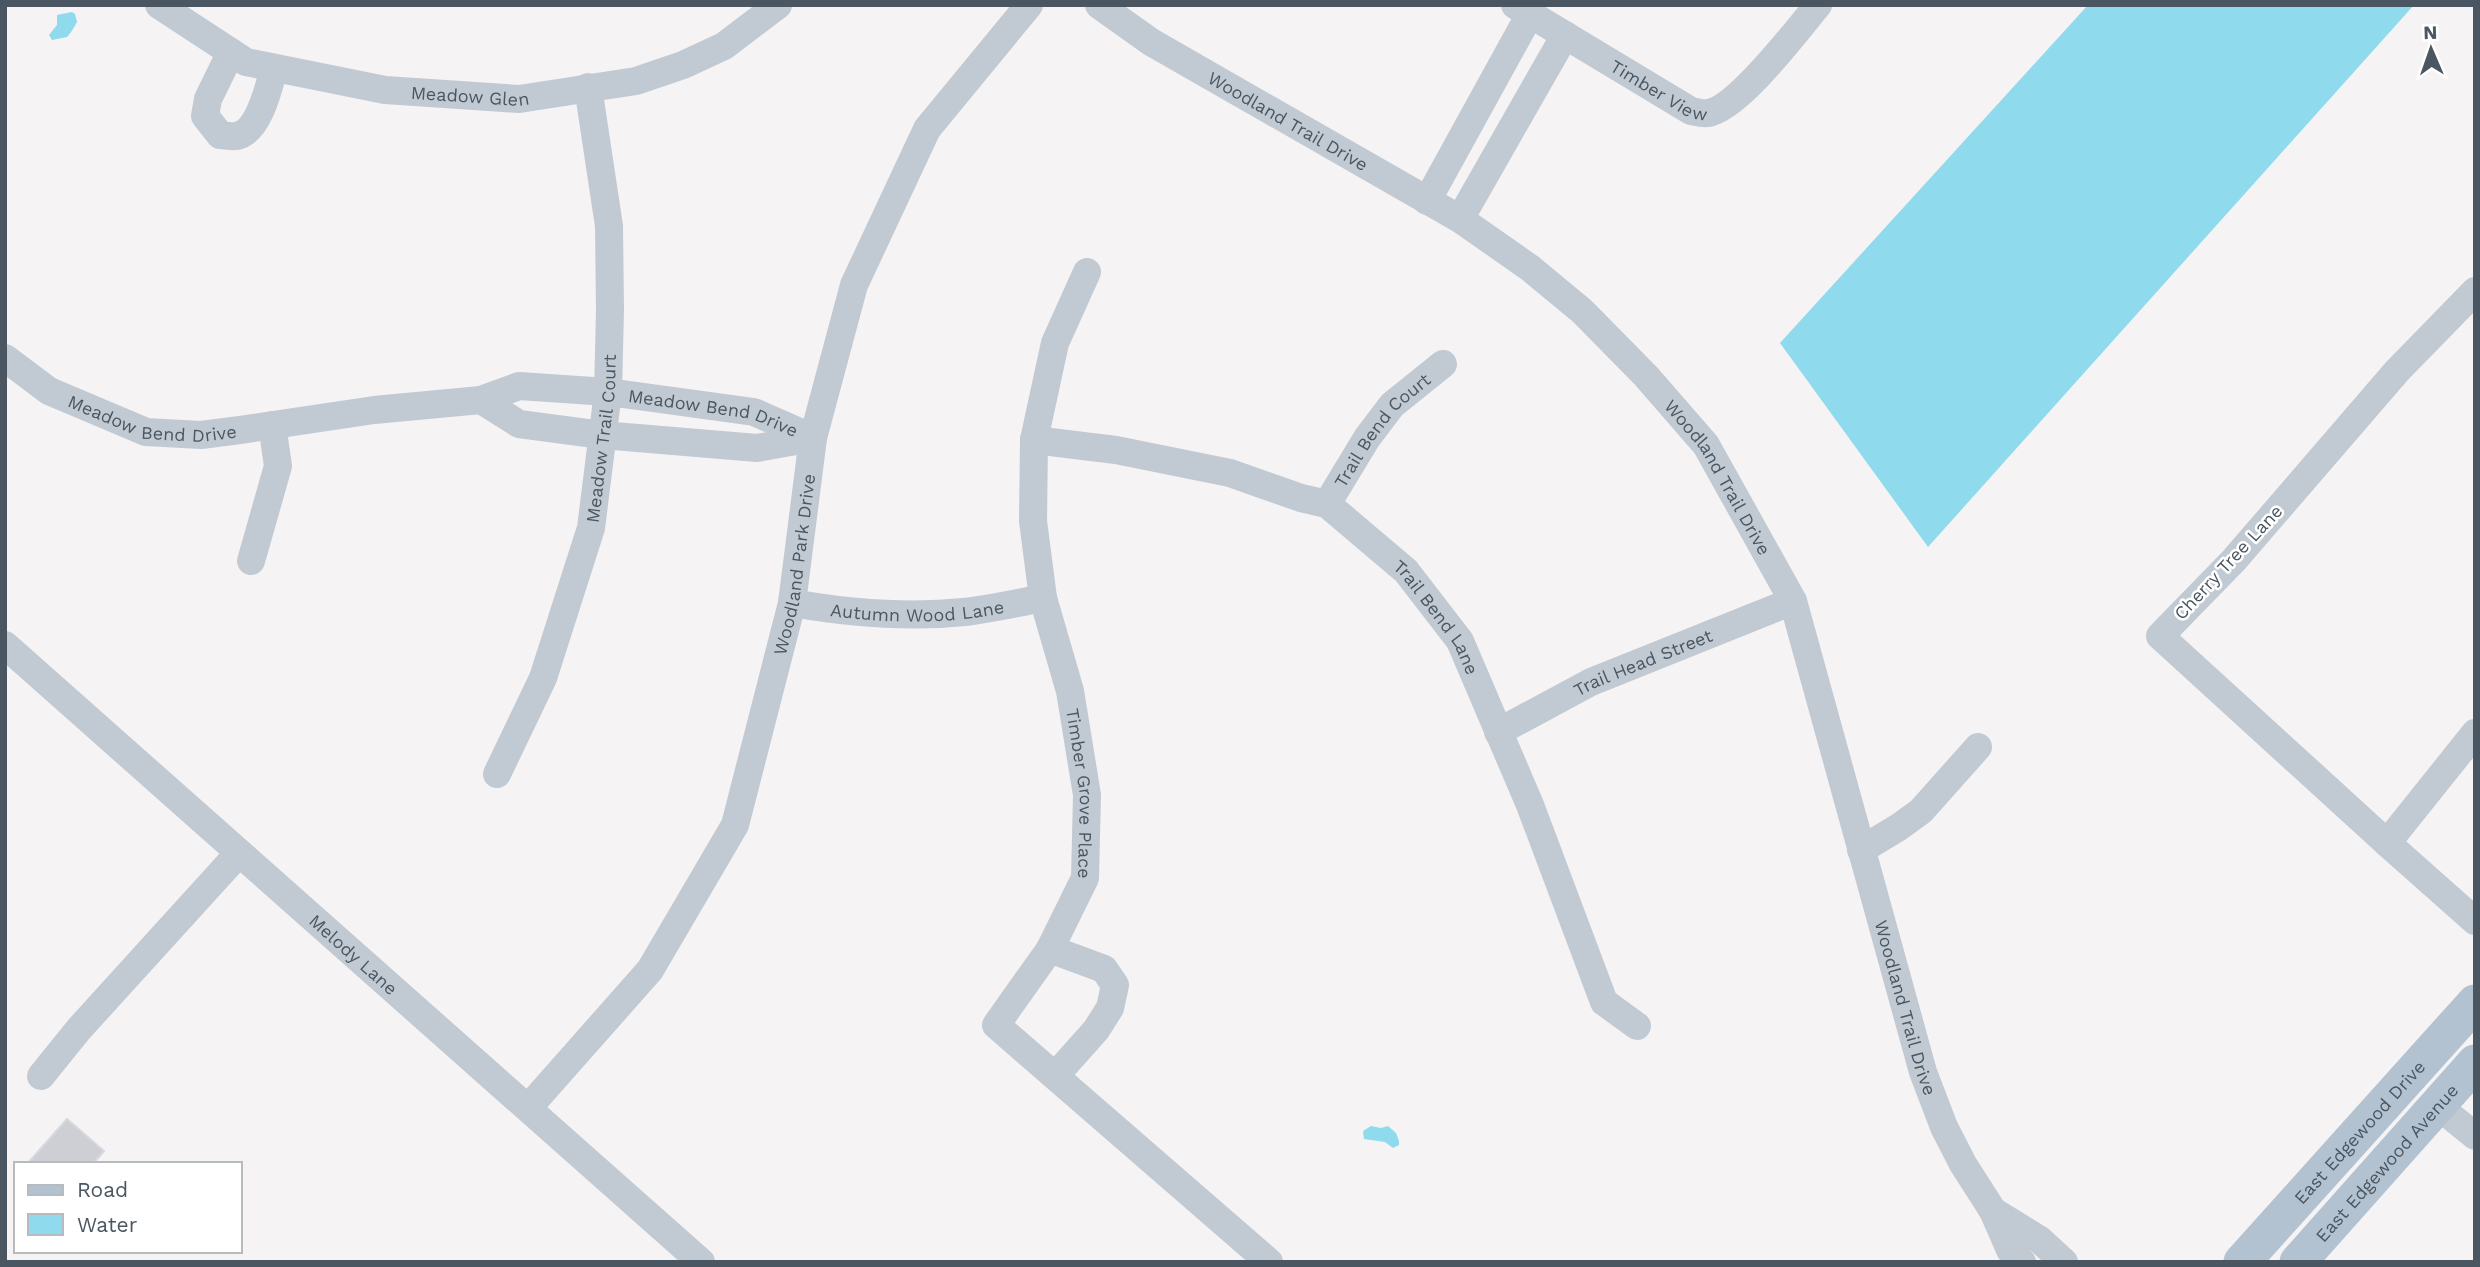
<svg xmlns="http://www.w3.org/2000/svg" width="2480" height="1267" viewBox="0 0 2480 1267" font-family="'Work Sans',sans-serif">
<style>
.water{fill:#90daee}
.building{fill:#cdcfd5;stroke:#d7d9de;stroke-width:2}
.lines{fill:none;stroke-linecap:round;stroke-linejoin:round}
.minor{stroke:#c1cad2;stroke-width:28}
.major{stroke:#b3c2d1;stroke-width:37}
.labels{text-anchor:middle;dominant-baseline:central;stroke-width:5;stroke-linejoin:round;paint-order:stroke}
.street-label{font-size:18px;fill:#4a5661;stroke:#fff}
</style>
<rect width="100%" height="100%" fill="#f5f3f3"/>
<path class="water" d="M 2088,5 L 2414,5 L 1928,547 L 1780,343 Z
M 72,12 L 75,14 L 77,22 C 74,27 71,33 67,37 L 52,40 L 49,35 L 57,25 L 57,15 Z
M 1371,1126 L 1381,1128 L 1388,1126 L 1396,1133 L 1399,1141 L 1399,1145 L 1393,1148 L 1385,1142 L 1364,1139 L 1363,1131 Z"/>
<path class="building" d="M 67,1119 L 104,1151 L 93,1164 L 27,1164 Z"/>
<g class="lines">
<g class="minor">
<path id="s1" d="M 159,5 L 246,62 L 385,90 L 519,99 L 636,81 L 683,65 L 724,46 L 778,5"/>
<path id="s2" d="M 1099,5 L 1151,42 L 1460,219 L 1530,268 L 1582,311 L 1646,376 L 1706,445 L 1793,601 L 1923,1072 L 1944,1127 L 1963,1164 L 1993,1211 L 2010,1250 L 2022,1262"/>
<path id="s3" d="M 1515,5 L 1691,111 C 1696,112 1703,114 1708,113 C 1738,109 1797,30 1818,5"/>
<path d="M 231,52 L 208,99 L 205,116 L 220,135 C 224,135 232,137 237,136 C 259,131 269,87 274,68"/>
<path d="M 1427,201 L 1530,14"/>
<path d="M 1460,219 L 1565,35"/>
<path id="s4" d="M 1087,272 L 1055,343 L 1034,440 L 1033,521 L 1043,598 L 1070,691 L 1087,795 L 1085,878 L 1050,949 L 996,1025 L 1269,1262"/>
<path d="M 2475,291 L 2397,371 L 2234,560 L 2160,636 L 2387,843 L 2475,733"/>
<path id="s5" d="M 5,358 L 49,391 L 146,432 L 201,435 L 240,430 L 374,410 L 481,400 L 519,386 L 608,392 L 754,412 L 813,438"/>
<path d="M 481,400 L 519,424 L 602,435 L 757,448 L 813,438"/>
<path id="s6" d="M 1034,440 L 1116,450 L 1230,473 L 1301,498 L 1327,504 L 1406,571 L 1460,641 L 1530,805 L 1604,1002 L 1637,1026"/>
<path id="s7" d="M 1327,504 L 1367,438 L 1392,405 L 1443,364"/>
<path d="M 251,561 L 278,466 L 272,425"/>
<path id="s8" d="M 792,603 C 849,613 906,618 964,612 C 990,609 1017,603 1043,598"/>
<path id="s9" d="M 5,645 L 701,1262"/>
<path id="s10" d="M 1498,732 L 1591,682 L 1793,601"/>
<path id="s11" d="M 497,774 L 543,678 L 591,528 L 608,392 L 610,310 L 609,226 L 588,87"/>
<path d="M 2387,843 L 2475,921"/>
<path d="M 1861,850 L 1899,827 L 1921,811 L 1978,747"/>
<path d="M 1050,949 L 1104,969 L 1115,985 L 1110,1008 L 1096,1030 L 1055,1076"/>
<path d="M 41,1076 L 79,1029 L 239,853"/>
<path d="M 2438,1106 L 2475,1136"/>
<path id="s12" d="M 528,1108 L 650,970 L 735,825 L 792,603 L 813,438 L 854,285 L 927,129 L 1029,5"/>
<path d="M 1993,1211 L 2040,1240 L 2064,1262"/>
</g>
<g class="major">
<path id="s13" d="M 2242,1262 L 2475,1003"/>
<path id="s14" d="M 2298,1262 L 2475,1063"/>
</g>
</g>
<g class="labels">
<g class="street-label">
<text stroke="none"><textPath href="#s3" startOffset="168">Timber View</textPath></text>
<text stroke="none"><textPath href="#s1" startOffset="331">Meadow Glen</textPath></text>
<text stroke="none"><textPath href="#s2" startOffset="222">Woodland Trail Drive</textPath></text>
<text stroke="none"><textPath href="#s5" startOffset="164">Meadow Bend Drive</textPath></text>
<text stroke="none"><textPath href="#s5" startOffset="735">Meadow Bend Drive</textPath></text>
<text stroke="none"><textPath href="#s7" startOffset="93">Trail Bend Court</textPath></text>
<text stroke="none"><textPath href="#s11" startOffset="354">Meadow Trail Court</textPath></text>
<text stroke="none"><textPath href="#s2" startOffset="789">Woodland Trail Drive</textPath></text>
<text transform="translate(2228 562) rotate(-47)">Cherry Tree Lane</text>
<text stroke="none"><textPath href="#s12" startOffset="620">Woodland Park Drive</textPath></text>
<text stroke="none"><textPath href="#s8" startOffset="126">Autumn Wood Lane</textPath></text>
<text stroke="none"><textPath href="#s6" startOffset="460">Trail Bend Lane</textPath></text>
<text stroke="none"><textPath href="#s10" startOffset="161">Trail Head Street</textPath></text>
<text stroke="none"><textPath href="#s4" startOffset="536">Timber Grove Place</textPath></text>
<text stroke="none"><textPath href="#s9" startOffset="466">Melody Lane</textPath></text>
<text stroke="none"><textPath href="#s2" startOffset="1356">Woodland Trail Drive</textPath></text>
<text stroke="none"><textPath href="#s13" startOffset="175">East Edgewood Drive</textPath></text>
<text stroke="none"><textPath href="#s14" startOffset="133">East Edgewood Avenue</textPath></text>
</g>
</g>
<rect width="2480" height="1267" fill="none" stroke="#4a5661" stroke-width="14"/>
<rect x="14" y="1162" width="228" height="91" fill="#ffffff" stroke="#b7bbc0" stroke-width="2"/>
<rect x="28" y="1185" width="35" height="10" fill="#b3c2d1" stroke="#b7bbc0" stroke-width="2"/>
<text x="77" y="1197" font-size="21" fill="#4a5661">Road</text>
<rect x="28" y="1214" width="35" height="21" fill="#90daee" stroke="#b7bbc0" stroke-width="2"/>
<text x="77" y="1232" font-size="21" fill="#4a5661">Water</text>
<g transform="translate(2431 49) rotate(358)" stroke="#ffffff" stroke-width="5" paint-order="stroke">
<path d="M0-5L12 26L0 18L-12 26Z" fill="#4a5661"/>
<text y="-10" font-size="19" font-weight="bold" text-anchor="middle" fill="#4a5661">N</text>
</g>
</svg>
